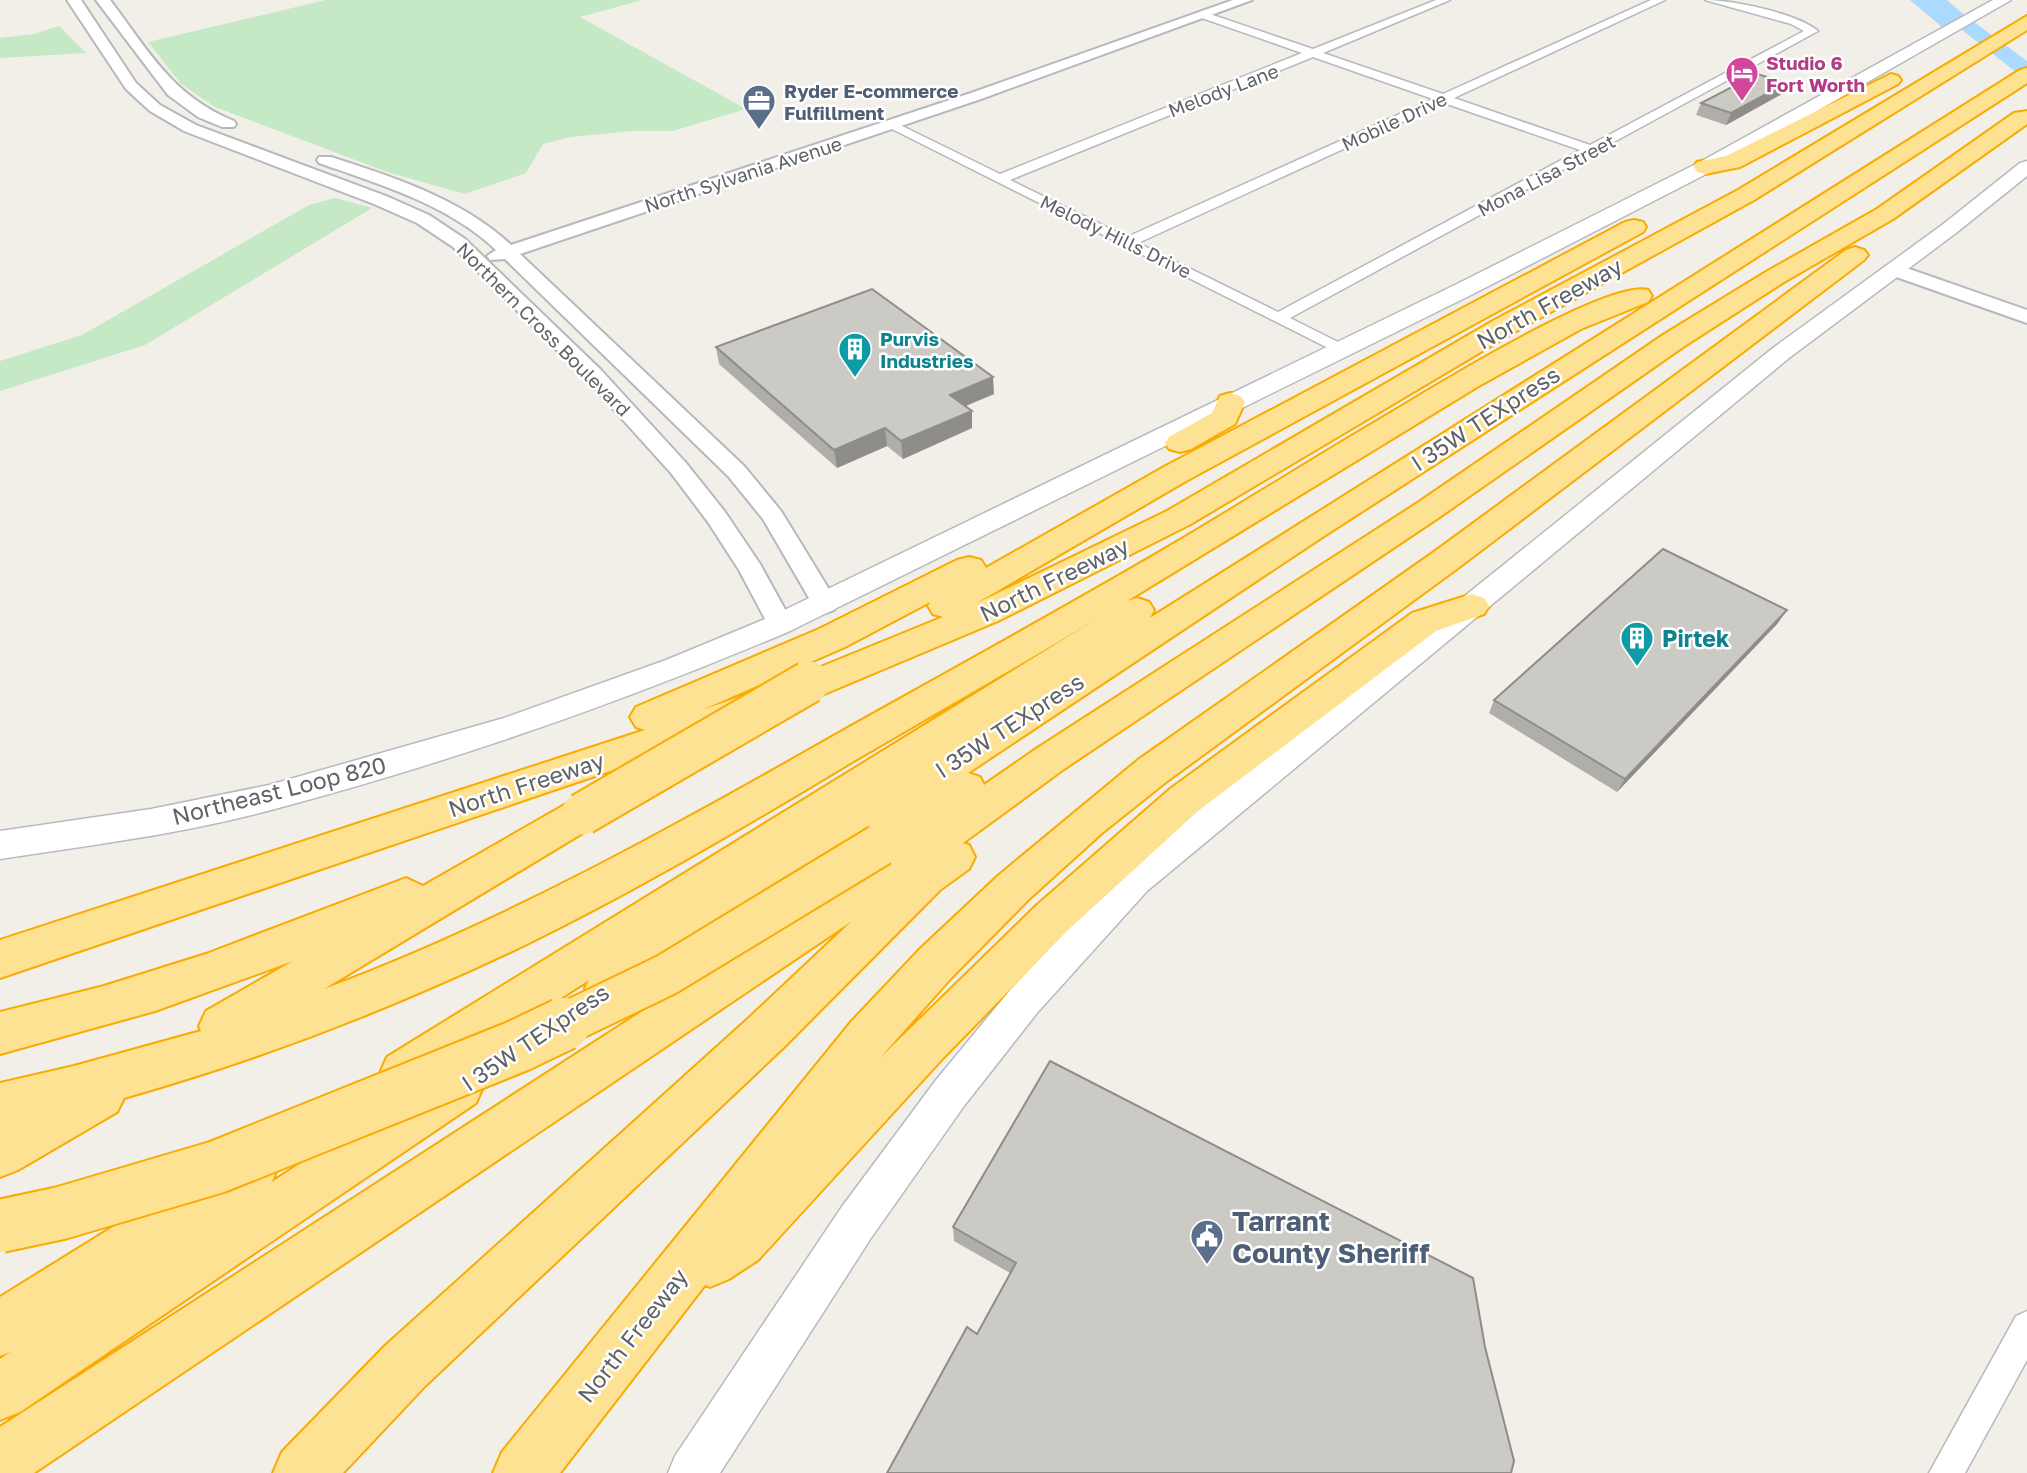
<svg xmlns="http://www.w3.org/2000/svg" width="2027" height="1473" viewBox="0 0 2027 1473" font-family="'Golos Text',sans-serif">
<style>
.green{fill:#c5e8c5}
.water{fill:#aadaff}
.lines{fill:none;stroke-linecap:round;stroke-linejoin:round}
.river{fill:#aadaff;fill-rule:evenodd}
.minor-casing{stroke:#b5b8bc;stroke-width:3}
.tertiary-casing{stroke:#b5b8bc;stroke-width:4}
.secondary-casing{stroke:#b6babf;stroke-width:3}
.motorway-casing{stroke:#f9ab00;stroke-width:4}
.minor{fill:#fff;fill-rule:evenodd}
.tertiary{fill:#fff;fill-rule:evenodd}
.secondary{fill:#fff;fill-rule:evenodd}
.motorway{fill:#fde293;fill-rule:evenodd}
.motorway-bridge-far1-casing{stroke:#f9ab00;stroke-width:45;stroke-linecap:butt}
.motorway-bridge-casing{stroke:#f9ab00;stroke-width:56;stroke-linecap:butt}
.motorway-bridge-far1{stroke:#fde293;stroke-width:41}
.motorway-bridge{stroke:#fde293;stroke-width:52}
.wall{fill:#afaea9}
.shaded-wall{fill:#8f8d8a}
.building{fill:#cccac5;stroke:#8f8d8a;stroke-width:2}
.labels{text-anchor:middle;dominant-baseline:central;stroke-width:5;stroke-linejoin:round;paint-order:stroke}
.far-hotel-label{font-size:19px;font-weight:bold;fill:#b23c85;stroke:#fff;text-anchor:start}
.far-service-label{font-size:19px;font-weight:bold;fill:#4e5e75;stroke:#fff;text-anchor:start}
.far-street-label{font-size:19px;fill:#5f6368;stroke:#fff}
.far-culture-label{font-size:19px;font-weight:bold;fill:#0d838f;stroke:#fff;text-anchor:start}
.street-label{font-size:23px;fill:#5f6368;stroke:#fff}
.culture-label{font-size:23px;font-weight:bold;fill:#0d838f;stroke:#fff;text-anchor:start}
.near-service-label{font-size:28px;font-weight:bold;fill:#4e5e75;stroke:#fff;text-anchor:start}
</style>
<rect width="100%" height="100%" fill="#f1efe8"/>
<path class="green" d="M 326,0 L 642,0 L 580,17 L 746,109 L 672,131 L 633,131 L 570,137 L 543,144 L 526,173 L 465,194 L 387,172 L 215,107 L 181,84 L 148,42 Z
M 59,26 L 86,53 L 0,58 L 0,38 L 34,34 Z
M 335,198 L 372,208 L 145,345 L 0,391 L 0,361 L 82,335 L 309,205 Z"/>
<path class="water" d="M 1910,0 L 1947,0 L 1964,15 L 1942,27 Z"/>
<g class="lines">
<path class="river" d="M 1923,0 L 1944,0 L 2027,61 L 2027,77 L 2020,75 Z"/>
<defs>
<path id="minor" d="M 1436,0 L 1450,0 L 1323,53 L 1443,94 L 1651,0 L 1665,0 L 1454,98 L 1590,145 L 1804,31 L 1791,24 L 1705,0 C 1732,0 1797,13 1818,31 L 1290,318 L 1346,346 L 1348,349 L 1340,354 L 884,125 L 886,122 L 894,122 L 1000,174 L 1302,53 L 1199,17 L 1199,13 L 1207,13 L 1313,49 ZM 1313,57 L 1433,99 L 1127,237 L 1010,180 ZM 1444,103 L 1580,150 L 1278,312 L 1138,243 Z
M 2027,1311 L 2027,1360 L 1965,1473 L 1929,1473 L 2016,1316 Z"/>
<path id="tertiary" d="M 67,0 L 81,0 L 136,83 L 160,105 L 196,125 L 386,196 L 429,215 L 465,239 L 601,370 L 686,463 L 725,512 L 760,564 L 793,624 L 789,630 L 780,633 L 771,630 L 739,570 L 708,522 L 671,473 L 586,379 L 453,247 L 417,223 L 374,204 L 184,131 L 150,111 L 126,89 Z
M 96,0 L 110,0 C 148,50 172,96 234,121 L 236,124 L 234,127 L 222,127 L 198,117 L 168,95 Z
M 1233,0 L 1252,0 L 981,99 L 520,254 L 744,466 L 781,511 L 838,604 L 834,610 L 825,613 L 816,610 L 763,519 L 728,476 L 505,259 L 490,260 L 487,256 L 496,250 C 449,205 379,184 319,163 L 317,160 L 319,157 L 331,157 C 393,177 462,199 511,245 L 971,93 Z
M 1892,263 L 2027,310 L 2027,323 L 1885,273 L 1883,269 Z"/>
<path id="secondary" d="M 1993,0 L 2011,0 L 1712,171 L 1475,293 L 790,631 C 621,703 448,763 271,810 C 182,834 90,845 0,859 L 0,831 L 151,809 L 269,785 L 504,718 L 666,660 L 770,617 L 1459,283 L 1698,163 Z
M 2027,161 L 2027,176 L 1956,233 L 1789,358 L 1147,891 L 1037,1013 L 964,1106 L 871,1238 L 720,1473 L 668,1473 L 675,1456 L 841,1208 L 936,1080 L 1011,989 L 1123,871 L 1773,348 L 1942,225 L 2020,163 Z"/>
<path id="motorway" d="M 2027,16 L 2027,30 L 1754,200 L 1511,334 L 1189,525 L 998,621 L 822,695 L 663,753 L 0,978 L 0,940 L 645,730 L 636,727 L 630,717 L 636,707 L 819,629 L 957,560 L 969,557 L 981,560 L 986,568 L 1164,467 L 1625,222 L 1634,220 L 1643,222 L 1646,227 L 1643,232 L 1186,481 L 975,604 L 1167,511 L 1491,322 L 1738,190 ZM 930,602 L 928,606 L 933,614 L 943,617 L 796,677 L 702,710 L 845,647 Z
M 2027,68 L 2027,83 L 1324,536 L 968,773 L 980,777 L 984,785 L 1036,749 L 1419,502 L 1663,335 L 1766,272 L 1877,209 L 2014,113 L 2027,111 L 2027,124 L 1893,219 L 1784,282 L 1683,347 L 1441,516 L 1064,769 L 963,843 L 969,845 L 975,857 L 969,869 L 940,890 L 784,1047 L 425,1386 L 343,1473 L 273,1473 L 282,1452 L 385,1346 L 750,1017 L 852,921 L 34,1473 L 0,1473 L 0,1427 L 876,860 L 865,857 L 859,845 L 624,1002 L 608,1008 L 592,1002 L 585,988 L 589,980 L 457,1065 L 476,1071 L 483,1087 L 476,1103 L 20,1412 L 0,1420 L 0,1359 L 10,1352 L 0,1356 L 0,1297 L 234,1152 L 252,1144 L 270,1152 L 277,1169 L 272,1182 L 407,1094 L 387,1089 L 380,1073 L 387,1057 L 1098,618 C 1017,667 934,714 852,762 C 746,826 639,889 527,944 C 398,1006 262,1059 124,1098 L 117,1112 L 18,1170 L 0,1177 L 0,1083 L 74,1066 L 201,1031 L 199,1026 L 206,1011 L 293,961 L 155,1011 L 0,1054 L 0,1012 L 104,986 L 206,954 L 406,878 L 423,886 L 568,803 L 582,798 L 596,803 L 602,814 L 596,825 L 324,989 C 504,922 670,829 837,734 C 953,669 1070,605 1185,537 C 1254,496 1322,453 1392,412 C 1435,386 1607,280 1648,290 L 1652,296 L 1648,302 L 1581,329 L 1477,387 L 1127,601 L 1137,598 L 1149,602 L 1154,610 L 1150,618 L 2020,70 Z
M 1891,74 L 1898,76 L 1901,80 L 1898,84 L 1740,167 L 1705,174 L 1697,172 L 1694,167 L 1697,162 L 1726,156 Z
M 1855,247 L 1864,250 L 1868,255 L 1864,260 L 1458,568 L 1166,782 L 1102,833 L 1029,899 L 951,978 L 879,1059 L 1037,905 L 1170,789 L 1412,613 L 1472,594 L 1484,598 L 1489,606 L 1484,614 L 1436,631 L 1198,811 L 1067,931 L 943,1058 L 758,1260 L 729,1279 L 710,1287 L 705,1285 L 560,1473 L 493,1473 L 502,1452 L 851,1022 L 919,950 L 999,875 L 1138,760 L 1434,552 L 1846,250 Z
M 1230,393 L 1240,396 L 1245,402 L 1235,424 L 1191,449 L 1180,452 L 1169,449 L 1165,443 L 1169,437 L 1212,413 L 1220,396 Z"/>
</defs>
<use href="#minor" class="minor-casing"/>
<use href="#tertiary" class="tertiary-casing"/>
<use href="#secondary" class="secondary-casing"/>
<use href="#motorway" class="motorway-casing"/>
<use href="#minor" class="minor"/>
<use href="#tertiary" class="tertiary"/>
<use href="#secondary" class="secondary"/>
<use href="#motorway" class="motorway"/>
<defs>
<path id="motorway-bridge-far1" d="M 582,814 L 809,682
M 560,1026 L 666,975 L 880,845"/>
<path id="motorway-bridge" d="M 0,1226 L 61,1213 L 217,1167 L 518,1046 L 564,1024"/>
</defs>
<use href="#motorway-bridge-far1" class="motorway-bridge-far1-casing"/>
<use href="#motorway-bridge" class="motorway-bridge-casing"/>
<use href="#motorway-bridge-far1" class="motorway-bridge-far1"/>
<use href="#motorway-bridge" class="motorway-bridge"/>
</g>
<path class="wall" d="M 1782,94 L 1726,125 L 1696,115 L 1701,103 Z
M 716,347 L 994,394 L 966,406 L 972,428 L 903,459 L 887,446 L 837,468 L 719,364 Z
M 1778,623 L 1617,792 L 1489,713 L 1494,700 Z
M 953,1227 L 1485,1347 L 977,1334 L 1010,1273 L 954,1241 Z"/>
<path class="shaded-wall" d="M 1787,83 L 1782,94 L 1726,125 L 1731,113 Z
M 993,377 L 994,394 L 951,412 L 950,395 Z
M 972,411 L 972,428 L 903,459 L 901,441 Z
M 885,428 L 887,446 L 837,468 L 834,450 Z
M 1787,610 L 1778,623 L 1617,792 L 1625,779 Z"/>
<path class="building" d="M 1757,74 L 1787,83 L 1731,113 L 1701,103 Z
M 872,289 L 993,377 L 950,395 L 972,411 L 901,441 L 885,428 L 834,450 L 716,347 Z
M 1663,549 L 1787,610 L 1625,779 L 1494,700 Z
M 1050,1061 L 1473,1278 L 1485,1347 L 1514,1461 L 1511,1473 L 887,1473 L 967,1327 L 977,1334 L 1016,1263 L 953,1227 Z"/>
<defs>
<symbol id="hotel-pin" viewBox="-11 -11 22 30"><path d="M0 17L-7.5 6A9.5 9.5 0 1 1 7.5 6Z" fill="#d1479c" stroke="#fff"/><path d="M-6-4.5h1.5V1H6V5H4.5V3h-9V5H-6ZM-4 0a1.8 1.8 0 1 1 3.6 0ZM.5 0V-2.5h3Q6-2.5 6 0Z" fill="#fff"/></symbol>
<symbol id="office-pin" viewBox="-11 -11 22 30"><path d="M0 17L-7.5 6A9.5 9.5 0 1 1 7.5 6Z" fill="#5c6f8a" stroke="#fff"/><path d="M-6-3h4V-5.5h4V-3h4V5H-6ZM-1-4.5V-3h2v-1.5ZM-6 0V1H6V0Z" fill="#fff"/></symbol>
<symbol id="building-pin" viewBox="-11 -11 22 30"><path d="M0 17L-7.5 6A9.5 9.5 0 1 1 7.5 6Z" fill="#0f9aa8" stroke="#fff"/><path d="M-4-6H4V6H1V3H-1V6H-4ZM-2.5-4.3h1.7v1.8h-1.7ZM.8-4.3h1.7v1.8H.8ZM-2.5-1h1.7V.8h-1.7ZM.8-1h1.7V.8H.8Z" fill="#fff"/></symbol>
<symbol id="civic-pin" viewBox="-11 -11 22 30"><path d="M0 17L-7.5 6A9.5 9.5 0 1 1 7.5 6Z" fill="#5c6f8a" stroke="#fff"/><path d="M-.6-6.5H3V-4.5H.6V-3L4-1V1h2V6H-6V1h2V-1L-.6-3ZM-1.2 2.5V6h2.4V2.5Z" fill="#fff"/></symbol>
</defs>
<g fill-rule="evenodd">
<use href="#hotel-pin" x="1723" y="54" width="38" height="52"/>
<use href="#office-pin" x="740" y="82" width="38" height="52"/>
<use href="#building-pin" x="836" y="330" width="38" height="52"/>
<use href="#building-pin" x="1618" y="619" width="38" height="52"/>
<use href="#civic-pin" x="1188" y="1217" width="38" height="52"/>
</g>
<g class="labels">
<g class="far-hotel-label">
<text x="1766" y="62">Studio 6<tspan x="1766" dy="22">Fort Worth</tspan></text>
</g>
<g class="far-service-label">
<text x="784" y="90">Ryder E-commerce<tspan x="784" dy="22">Fulfillment</tspan></text>
</g>
<g class="far-street-label">
<text transform="translate(1223 90) rotate(-21)">Melody Lane</text>
<text transform="translate(1394 121) rotate(-25)">Mobile Drive</text>
<text transform="translate(743 174) rotate(-18)">North Sylvania Avenue</text>
<text transform="translate(1546 175) rotate(-28)">Mona Lisa Street</text>
<text transform="translate(1116 236) rotate(26)">Melody Hills Drive</text>
<text transform="translate(544 329) rotate(45)">Northern Cross Boulevard</text>
</g>
<g class="far-culture-label">
<text x="880" y="338">Purvis<tspan x="880" dy="22">Industries</tspan></text>
</g>
<g class="street-label">
<text transform="translate(1549 303) rotate(-29)">North Freeway</text>
<text transform="translate(1485 418) rotate(-33)">I 35W TEXpress</text>
<text transform="translate(1054 579) rotate(-26)">North Freeway</text>
<text transform="translate(1009 725) rotate(-33)">I 35W TEXpress</text>
<text transform="translate(526 784) rotate(-18)">North Freeway</text>
<text transform="translate(279 790) rotate(-14)">Northeast Loop 820</text>
<text transform="translate(535 1037) rotate(-34)">I 35W TEXpress</text>
<text transform="translate(632 1335) rotate(-52)">North Freeway</text>
</g>
<g class="culture-label">
<text x="1662" y="638">Pirtek</text>
</g>
<g class="near-service-label">
<text x="1232" y="1220">Tarrant<tspan x="1232" dy="32">County Sheriff</tspan></text>
</g>
</g>
</svg>
